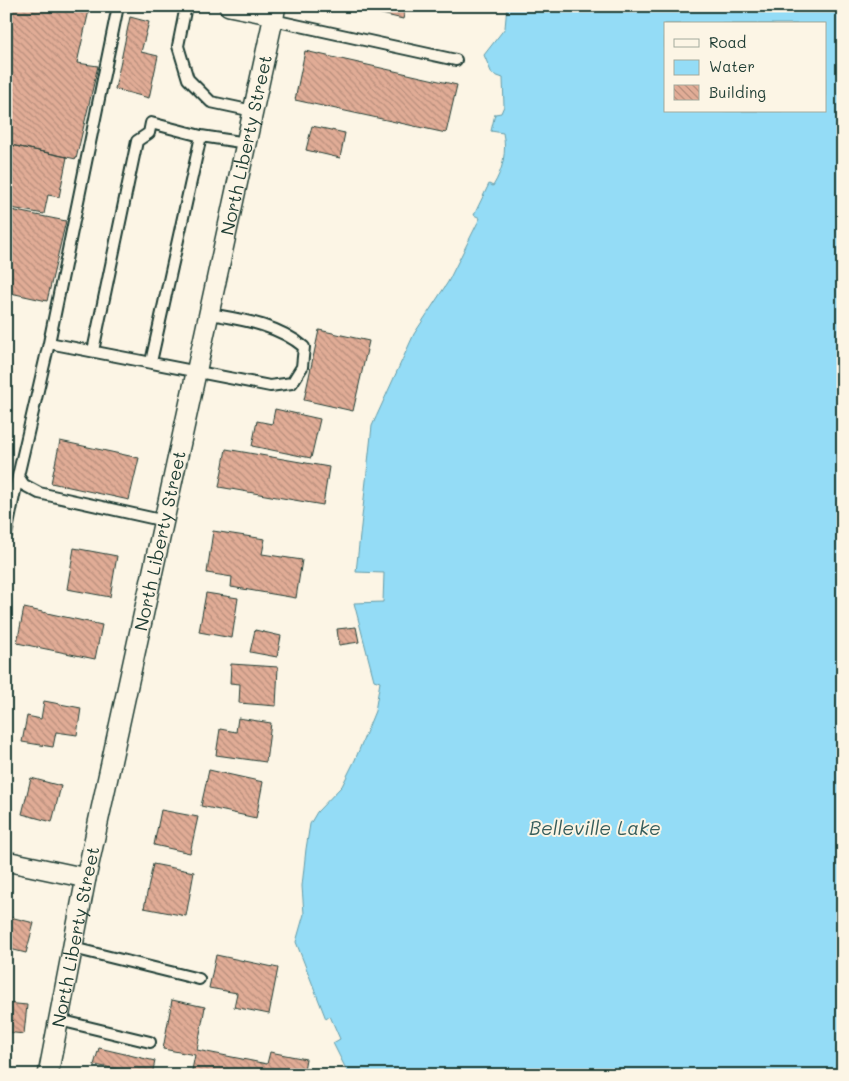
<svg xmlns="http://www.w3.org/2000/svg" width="849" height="1081" viewBox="0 0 849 1081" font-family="Mali,sans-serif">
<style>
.water{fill:#94dcf6;stroke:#659ca8;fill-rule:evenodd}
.building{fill:url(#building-back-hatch);stroke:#1f3d34}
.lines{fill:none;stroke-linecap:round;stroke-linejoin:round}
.lane-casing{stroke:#1f3d34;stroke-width:14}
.street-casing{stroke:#1f3d34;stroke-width:22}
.lane{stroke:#fcf5e5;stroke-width:10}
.street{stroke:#fcf5e5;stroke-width:19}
.labels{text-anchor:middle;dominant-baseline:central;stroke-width:4;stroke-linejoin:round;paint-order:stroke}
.street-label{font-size:18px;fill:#1f3d34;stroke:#fcf5e5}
.water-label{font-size:19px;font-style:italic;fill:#365d5b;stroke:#fcf5e5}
</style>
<defs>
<pattern id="building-back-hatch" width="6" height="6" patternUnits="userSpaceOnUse" patternTransform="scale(1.25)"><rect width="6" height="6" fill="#e1ac96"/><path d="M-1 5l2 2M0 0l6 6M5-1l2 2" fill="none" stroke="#b68d7b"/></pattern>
</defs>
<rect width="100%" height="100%" fill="#fcf5e5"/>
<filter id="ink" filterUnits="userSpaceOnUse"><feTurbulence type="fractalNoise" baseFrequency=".02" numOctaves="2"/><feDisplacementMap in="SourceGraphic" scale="10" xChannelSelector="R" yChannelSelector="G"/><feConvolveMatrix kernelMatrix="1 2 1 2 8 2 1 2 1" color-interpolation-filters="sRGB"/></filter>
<g filter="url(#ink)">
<path class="water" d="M 507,6 L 843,6 L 843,1075 L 349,1075 L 333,1043 L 340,1039 L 330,1016 L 326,1019 L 296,942 L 304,914 L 302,886 L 306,849 L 310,824 L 317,812 L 342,786 L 355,760 L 375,711 L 380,682 L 374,680 L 354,603 L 383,602 L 384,573 L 356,572 L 372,426 L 414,334 L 448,282 L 480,218 L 474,215 L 489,184 L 493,186 C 503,170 507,151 503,133 L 491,131 L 495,114 L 501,113 L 504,106 L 503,78 L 492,74 L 484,55 L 505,28 ZM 665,24 L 825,24 L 825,111 L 665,111 Z"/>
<path class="building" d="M 6,6 L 90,6 L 77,63 L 98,66 L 76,159 L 6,144 Z
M 347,6 L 406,6 L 403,19 Z
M 130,17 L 149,22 L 141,52 L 158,56 L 149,98 L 115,89 Z
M 305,51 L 457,85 L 446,133 L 295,100 Z
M 312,126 L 345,133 L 340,158 L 306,150 Z
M 6,144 L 67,157 L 59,197 L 48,195 L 44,214 L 6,207 Z
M 6,209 L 66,221 L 47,301 L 6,292 Z
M 319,330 L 369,341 L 353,411 L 304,400 Z
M 275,409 L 320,419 L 311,458 L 252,446 L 257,421 L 272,424 Z
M 60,441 L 139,458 L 129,500 L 51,483 Z
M 226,449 L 329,467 L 323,505 L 219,487 Z
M 213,531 L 265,539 L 262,554 L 302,560 L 296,598 L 231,587 L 232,577 L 207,573 Z
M 74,548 L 117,556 L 110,597 L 67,589 Z
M 206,593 L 238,598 L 232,638 L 199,632 Z
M 24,608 L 102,625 L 95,659 L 17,643 Z
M 356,627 L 359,642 L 339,645 L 337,629 Z
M 255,630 L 281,636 L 277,657 L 250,652 Z
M 231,664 L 278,667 L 276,706 L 239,703 L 240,684 L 230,683 Z
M 44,701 L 81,708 L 77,735 L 56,732 L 53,747 L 22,742 L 27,716 L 41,719 Z
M 238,718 L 271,723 L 266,762 L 216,755 L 220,729 L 236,732 Z
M 209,770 L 263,782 L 256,818 L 201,806 Z
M 31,778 L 61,786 L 52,822 L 22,814 Z
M 161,810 L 198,817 L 190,853 L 154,845 Z
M 153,864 L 194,872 L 186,916 L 144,908 Z
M 6,916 L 34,923 L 26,953 L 6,948 Z
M 216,955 L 278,968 L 269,1014 L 234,1007 L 237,993 L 209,988 Z
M 172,1000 L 205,1007 L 197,1050 L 267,1064 L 270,1052 L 306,1059 L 303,1075 L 191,1075 L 195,1055 L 163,1049 Z
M 6,1003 L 27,1005 L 24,1034 L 6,1032 Z
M 99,1048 L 155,1061 L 152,1075 L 94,1065 Z
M 6,1059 L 12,1061 L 9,1075 L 6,1075 Z"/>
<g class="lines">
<defs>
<path id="lane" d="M 118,6 L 49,343 L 270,386 L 292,383 L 302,367 L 304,347 C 278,325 244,320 210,314
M 186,6 L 178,46 L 188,79 L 211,102 L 253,111
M 273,20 L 456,60
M 49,343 L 18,476 L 24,485 L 39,493 L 165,521
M 93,351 L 137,141 L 149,133 L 151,123 L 201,136 L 247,143
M 151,362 L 201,136
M 6,535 L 18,476
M 73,948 L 199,979
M 59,1020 L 150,1042"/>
<g id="street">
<path d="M 229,6 L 274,15"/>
<path d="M 6,861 L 86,878"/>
<path id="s1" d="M 48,1075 L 86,878 L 276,6"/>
</g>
</defs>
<use href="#lane" class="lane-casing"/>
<use href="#street" class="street-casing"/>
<use href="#lane" class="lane"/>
<use href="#street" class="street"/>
</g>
</g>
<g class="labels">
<g class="street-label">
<text stroke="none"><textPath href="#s1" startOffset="951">North Liberty Street</textPath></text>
<text stroke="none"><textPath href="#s1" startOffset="546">North Liberty Street</textPath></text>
<text stroke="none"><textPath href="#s1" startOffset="141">North Liberty Street</textPath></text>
</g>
<g class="water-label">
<text x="595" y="827">Belleville Lake</text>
</g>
</g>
<rect width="849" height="1081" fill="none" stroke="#fcf5e5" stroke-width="25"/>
<rect x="12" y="12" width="824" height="1056" fill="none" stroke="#1f3d34" stroke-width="2" filter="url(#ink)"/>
<rect x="664" y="22" width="162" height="90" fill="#fcf5e5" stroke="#a4ab9e"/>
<rect x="674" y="39" width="25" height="8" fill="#fcf5e5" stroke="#a4ab9e"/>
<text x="709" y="48" font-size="15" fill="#1f3d34">Road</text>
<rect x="674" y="60" width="25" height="15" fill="#94dcf6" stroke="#a4ab9e"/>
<text x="709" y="72" font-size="15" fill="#1f3d34">Water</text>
<rect x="674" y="85" width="25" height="15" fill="url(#building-back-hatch)" stroke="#a4ab9e"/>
<text x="709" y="98" font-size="15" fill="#1f3d34">Building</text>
</svg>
